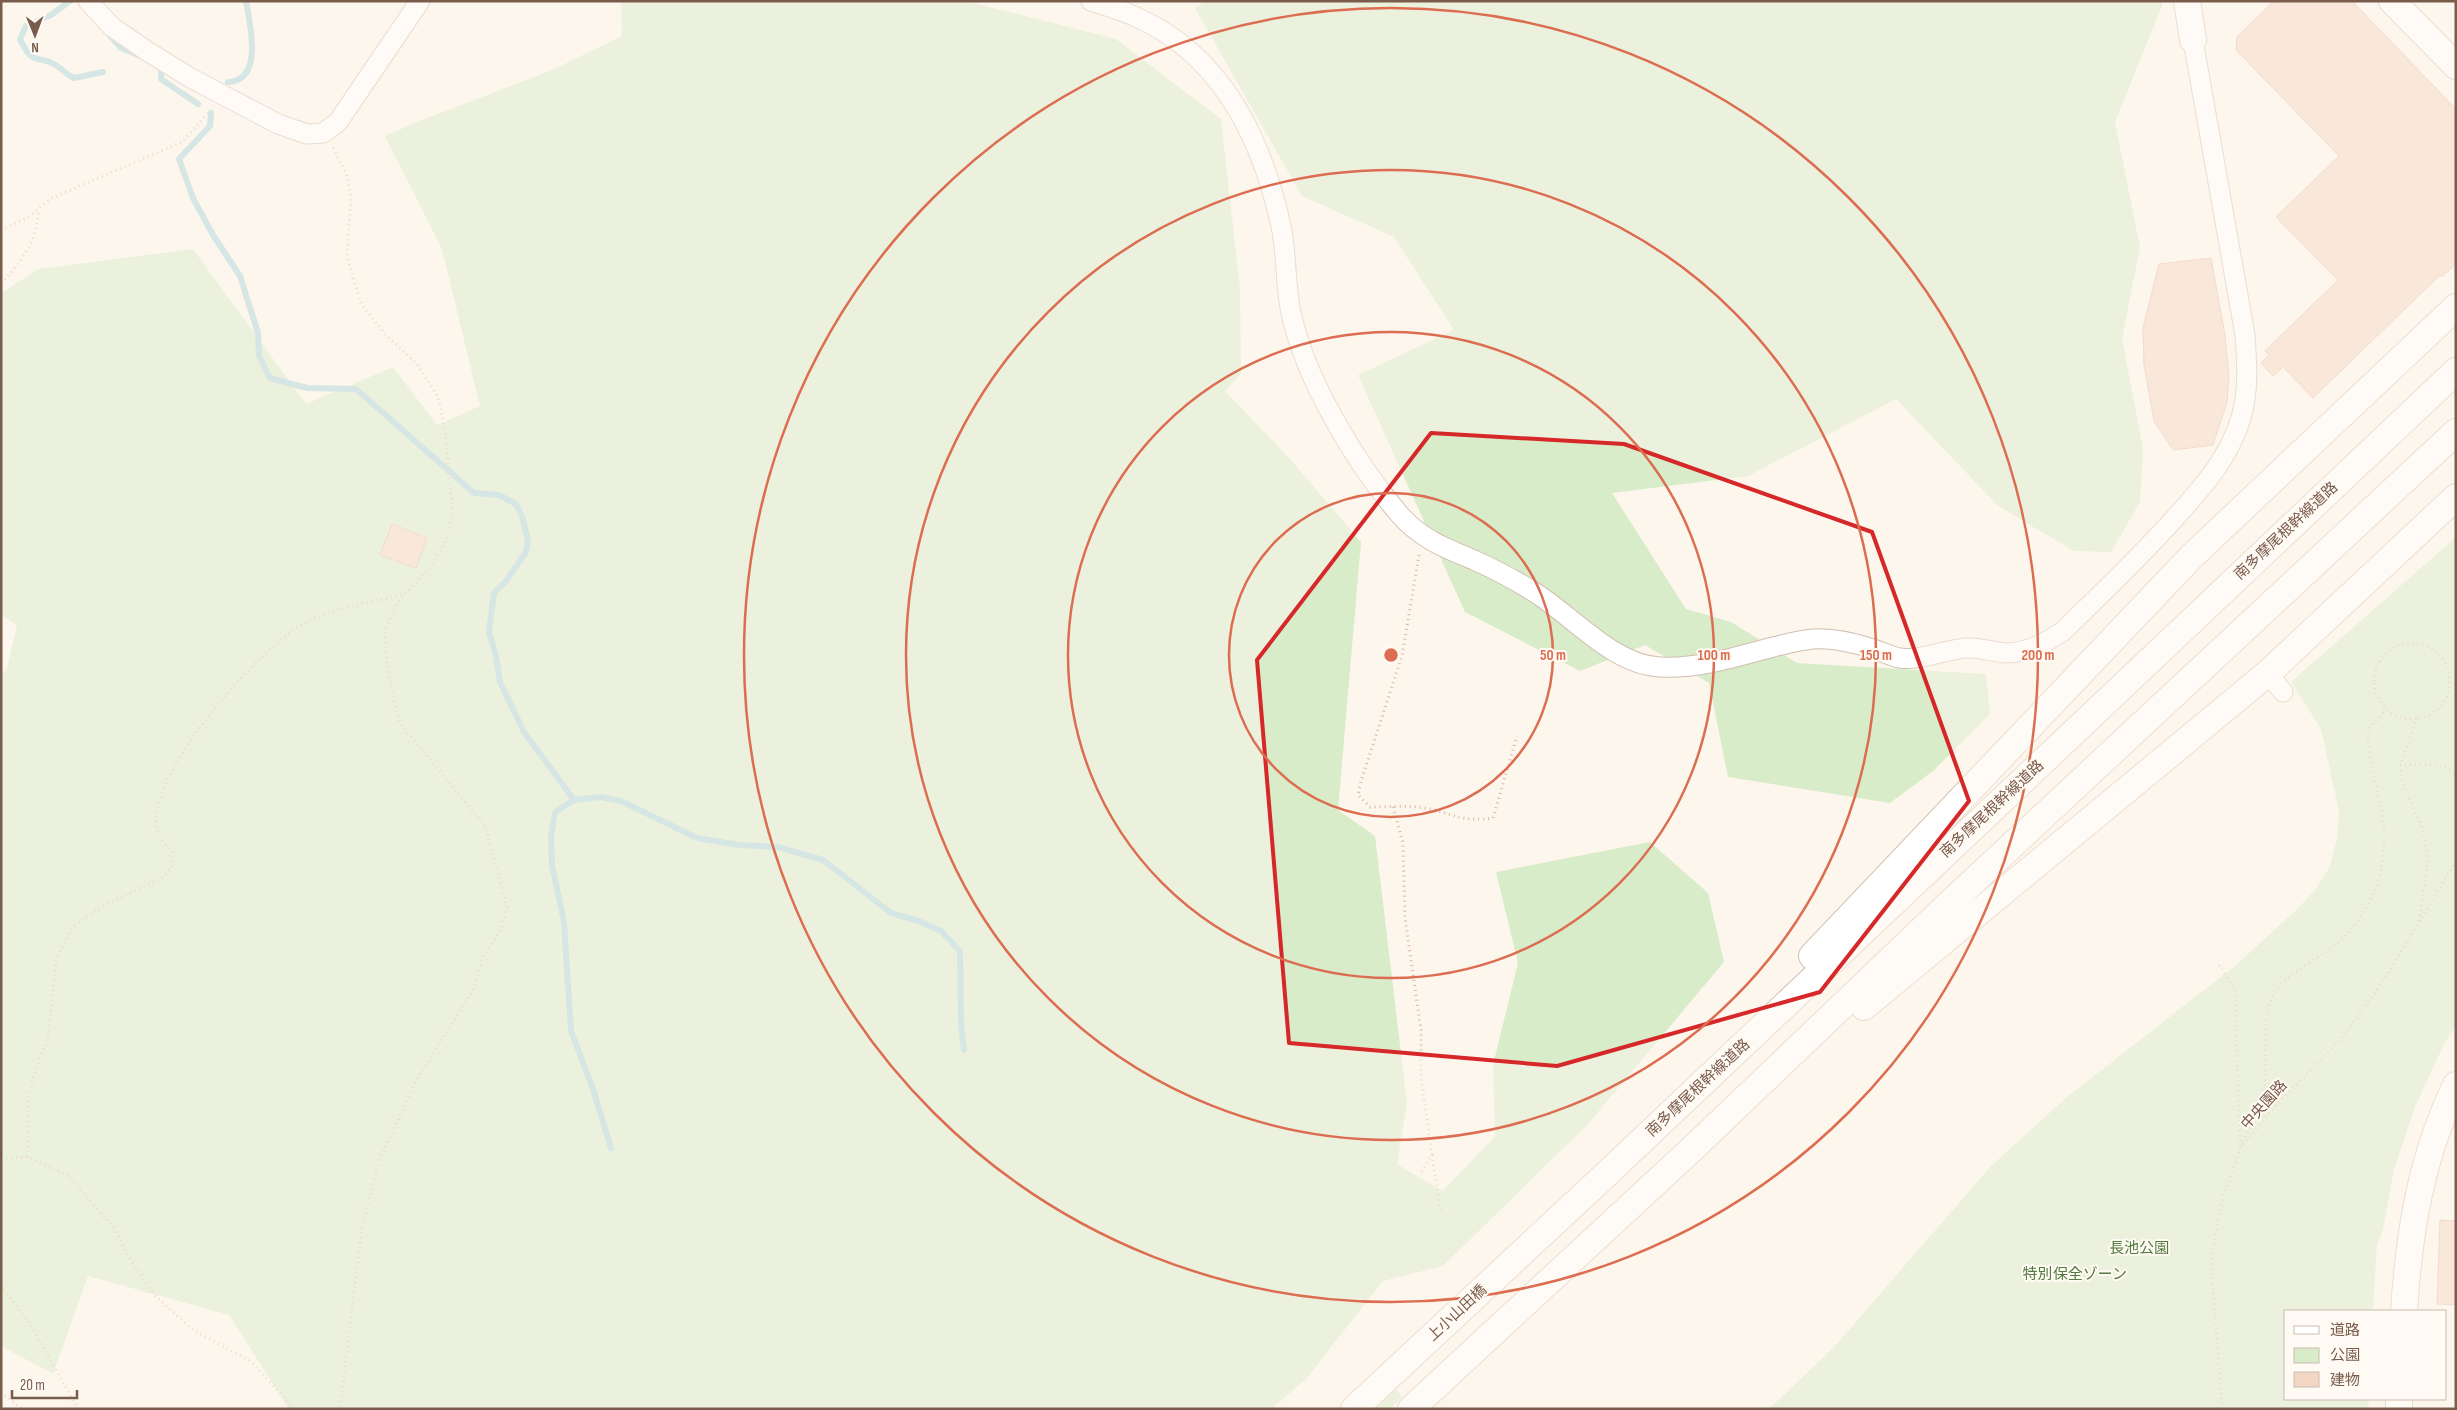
<svg xmlns="http://www.w3.org/2000/svg" width="2457" height="1410" viewBox="0 0 2457 1410" font-family="'Sofia Sans Condensed','Noto Sans JP',sans-serif">
<style>
.green{fill:#d8ecc9}
.lines{fill:none;stroke-linecap:round;stroke-linejoin:round}
.stream{stroke:#a5d3da;stroke-width:6}
.building{fill:#f3d5c3;stroke:#e6bba3}
.street-casing{stroke:#d1beb0;stroke-width:21}
.secondary-casing{stroke:#d6c0b0;stroke-width:28}
.path{stroke:#d9b8a5;stroke-width:3;stroke-dasharray:1 4;stroke-linecap:butt}
.street{stroke:#fff;stroke-width:19}
.secondary{stroke:#fff;stroke-width:26}
.marked{fill:none;stroke:#d62828;stroke-width:4;stroke-linejoin:round}
.ring{fill:none;stroke:#dc6d51;stroke-width:2.5}
.labels{text-anchor:middle;dominant-baseline:central;stroke-width:4;stroke-linejoin:round;paint-order:stroke}
.street-label{font-size:15px;fill:#7a5c4d;stroke:#fffaf3}
.park-label{font-size:15px;fill:#537a41;stroke:#fffaf3}
.centre{fill:#dc6d51;stroke:#fffaf3;stroke-width:2.5}
.ring-label{font-size:15px;text-anchor:middle;font-weight:bold;fill:#dc6d51;stroke:#fffaf3;stroke-width:4;stroke-linejoin:round;paint-order:stroke}
</style>
<rect width="100%" height="100%" fill="#fdf6ec"/>
<path class="green" d="M 621,1 L 965,1 L 1116,39 L 1221,119 L 1240,288 L 1241,374 L 1225,391 L 1291,460 L 1361,542 L 1338,810 L 1375,836 L 1407,1103 L 1397,1164 L 1442,1191 L 1495,1137 L 1493,1065 L 1518,963 L 1496,872 L 1650,842 L 1708,893 L 1724,962 L 1587,1125 L 1443,1266 L 1383,1281 L 1306,1379 L 1271,1409 L 289,1409 L 229,1315 L 88,1276 L 53,1374 L 1,1346 L 1,671 L 6,673 L 17,625 L 1,615 L 1,293 L 39,269 L 193,249 L 306,404 L 393,367 L 437,425 L 480,406 L 442,249 L 385,136 L 422,120 L 550,71 L 622,36 Z
M 1205,1 L 2162,1 L 2162,6 L 2115,122 L 2140,247 L 2122,339 L 2143,448 L 2140,502 L 2111,552 L 2074,551 L 1998,506 L 1896,399 L 1748,476 L 1612,493 L 1686,609 L 1731,622 L 1797,663 L 1986,674 L 1990,714 L 1933,771 L 1890,803 L 1728,777 L 1709,683 L 1645,645 L 1580,671 L 1465,612 L 1358,375 L 1454,330 L 1394,237 L 1302,196 L 1195,8 Z
M 2456,537 L 2456,1026 L 2444,1044 L 2415,1107 L 2394,1169 L 2383,1230 L 2377,1244 L 2373,1311 L 2286,1311 L 2286,1399 L 2369,1399 L 2368,1409 L 1769,1409 L 1834,1347 L 1991,1166 L 2067,1097 L 2236,965 L 2295,911 L 2316,889 L 2330,866 L 2337,838 L 2339,811 L 2321,729 L 2291,682 Z
M 1396,1389 L 1402,1397 L 1390,1409 L 1375,1409 Z"/>
<g class="lines">
<path class="stream" d="M 70,1 L 51,15 L 26,26 L 20,39 C 33,68 40,54 57,66 C 63,70 67,75 74,78 L 103,72
M 110,36 L 121,48 L 141,56
M 161,65 L 161,79 L 198,104
M 228,82 C 264,81 250,24 246,1
M 211,113 L 210,126 L 179,159 L 193,198 L 213,235 L 240,276 L 258,333 L 259,356 L 270,378 L 307,388 L 356,389 L 474,493 L 499,495 L 516,504 L 522,516 L 528,541 L 526,552 L 506,581 L 494,593 L 489,632 L 496,656 L 500,682 L 524,732 L 574,800
M 611,1148 L 592,1086 L 571,1031 L 564,922 L 552,865 L 551,836 L 555,812 L 574,800 L 600,797 L 621,801 L 697,838 L 739,845 L 778,847 L 823,860 L 891,913 L 919,921 L 941,931 L 960,951 L 961,1025 L 964,1050"/>
</g>
<path class="building" d="M 2274,1 L 2352,1 L 2456,109 L 2456,264 L 2442,277 L 2440,275 L 2313,398 L 2283,367 L 2273,376 L 2261,363 L 2269,355 L 2265,351 L 2338,280 L 2276,217 L 2339,156 L 2236,50 L 2237,37 Z
M 2211,258 L 2225,335 L 2229,376 L 2227,403 L 2213,445 L 2173,450 L 2154,421 L 2144,365 L 2143,328 L 2159,264 Z
M 392,524 L 427,538 L 416,568 L 380,555 Z
M 2440,1220 L 2456,1221 L 2456,1305 L 2437,1304 Z"/>
<g class="lines">
<defs>
<path id="street" d="M 88,1 L 112,27 L 147,51 L 189,77 L 278,124 L 307,134 L 323,133 L 338,122 L 420,1
M 1091,1 C 1106,6 1122,10 1136,17 C 1222,55 1262,139 1281,226 C 1287,254 1285,285 1291,313 C 1305,379 1356,464 1400,515 C 1421,539 1445,548 1474,560 C 1494,569 1515,580 1534,592 C 1573,616 1613,665 1660,667 C 1699,669 1736,657 1773,647 C 1786,644 1800,640 1813,639 C 1832,638 1855,643 1873,649 C 1881,651 1890,656 1899,658 C 1921,661 1944,650 1966,648 C 1979,647 1993,652 2006,653 C 2027,653 2045,643 2062,632 C 2100,595 2139,558 2175,518 C 2202,488 2229,458 2241,418 C 2249,391 2247,362 2245,335 L 2193,40
M 2268,673 L 2283,692"/>
<path id="secondary" d="M 2187,1 L 2193,40
M 2392,1 L 2456,66
M 1812,956 L 2191,557 L 2456,307
M 1864,1007 L 2268,673 L 2456,497
M 2404,1311 C 2409,1232 2421,1157 2456,1085
M 1354,1409 L 1598,1182 L 2456,371
M 1411,1409 L 1692,1149 L 1949,904 L 2456,432
M 2399,1409 L 2399,1399"/>
</defs>
<use href="#street" class="street-casing"/>
<use href="#secondary" class="secondary-casing"/>
<path class="path" d="M 333,148 L 346,173 L 351,199 L 347,256 L 361,304 L 385,334 L 417,364 L 438,397 L 445,429 L 453,513 L 446,540 L 433,564 L 397,603 L 385,630 L 387,663 L 399,722 L 485,826 L 507,907 L 501,930 L 483,956 L 473,990 L 415,1083 L 379,1161 L 362,1227 L 340,1409
M 1,230 L 27,218 L 52,198 L 182,142 L 211,110
M 1,283 C 20,265 40,236 38,209
M 1419,555 L 1402,656 L 1361,781 L 1358,795 L 1370,807 C 1388,807 1407,805 1425,808 C 1452,813 1463,823 1493,818 L 1517,736
M2374 681a38 38 0 1 1 76 0a38 38 0 1 1-76 0Z
M 2417,718 L 2400,765 L 2403,783 L 2423,830 L 2428,862 L 2419,922
M 2400,765 C 2419,766 2441,760 2456,775
M 1393,807 L 1403,843 L 1405,918 L 1421,1030 L 1421,1078 L 1432,1154 L 1421,1173
M 2219,965 L 2235,990 L 2240,1148
M 2241,1146 C 2249,1127 2260,1106 2264,1086 C 2268,1062 2261,1014 2273,995 C 2288,971 2320,959 2341,940 C 2372,911 2389,865 2383,823 C 2379,791 2368,761 2368,729 L 2386,710
M 1432,1155 L 1441,1212
M 28,1157 L 28,1096 L 40,1057 L 48,1040 L 56,959 L 72,928 L 97,909 L 163,877 L 173,866 L 172,852 C 164,843 155,833 156,819 C 159,762 257,650 306,622 C 335,606 373,603 404,594
M 1,1158 L 28,1157 L 69,1176 L 114,1228 L 132,1262 L 155,1296 L 193,1330 L 250,1361 L 285,1398 L 291,1409
M 1,1286 L 32,1327 L 78,1409
M 1,1392 L 22,1409
M 2222,1409 L 2211,1260 L 2221,1204 L 2240,1149 L 2270,1112 L 2339,1041 L 2380,986 L 2456,861"/>
<use href="#street" class="street"/>
<use href="#secondary" class="secondary"/>
</g>
<path d="M0 0H2457V1410H0ZM 1431,433 L 1624,444 L 1872,532 L 1969,801 L 1820,992 L 1557,1066 L 1289,1043 L 1257,660 Z" fill="#fdf6ec" fill-opacity=".55" fill-rule="evenodd"/>
<path class="marked" d="M 1431,433 L 1624,444 L 1872,532 L 1969,801 L 1820,992 L 1557,1066 L 1289,1043 L 1257,660 Z"/>
<g class="ring">
<circle cx="1391" cy="655" r="162"/>
<circle cx="1391" cy="655" r="323"/>
<circle cx="1391" cy="655" r="485"/>
<circle cx="1391" cy="655" r="647"/>
</g>
<g class="labels">
<g class="street-label">
<text transform="translate(2286 531) rotate(-43)">南多摩尾根幹線道路</text>
<text transform="translate(1992 809) rotate(-43)">南多摩尾根幹線道路</text>
<text transform="translate(1698 1088) rotate(-43)">南多摩尾根幹線道路</text>
<text transform="translate(2264 1105) rotate(-48)">中央園路</text>
<text transform="translate(1457 1313) rotate(-43)">上小山田橋</text>
</g>
<g class="park-label">
<text x="2139" y="1248">長池公園</text>
<text x="2075" y="1274">特別保全ゾーン</text>
</g>
</g>
<circle cx="1391" cy="655" r="8" class="centre"/>
<g class="ring-label">
<text x="1553" y="660">50 m</text>
<text x="1714" y="660">100 m</text>
<text x="1876" y="660">150 m</text>
<text x="2038" y="660">200 m</text>
</g>
<rect width="2457" height="1410" fill="none" stroke="#7a5c4d" stroke-width="5"/>
<rect x="2284" y="1310" width="162" height="90" fill="#fffaf3" stroke="#cabbb1"/>
<rect x="2294" y="1326" width="25" height="8" fill="#ffffff" stroke="#cabbb1"/>
<text x="2330" y="1335" font-size="15" fill="#7a5c4d">道路</text>
<rect x="2294" y="1348" width="25" height="15" fill="#d8ecc9" stroke="#cabbb1"/>
<text x="2330" y="1360" font-size="15" fill="#7a5c4d">公園</text>
<rect x="2294" y="1372" width="25" height="15" fill="#f3d5c3" stroke="#cabbb1"/>
<text x="2330" y="1385" font-size="15" fill="#7a5c4d">建物</text>
<g transform="translate(35 35) rotate(179)" stroke="#fffaf3" stroke-width="4" paint-order="stroke">
<path d="M0-4L9 19L0 12L-9 19Z" fill="#7a5c4d"/>
<text y="-8" font-size="14" font-weight="bold" text-anchor="middle" fill="#7a5c4d">N</text>
</g>
<path d="M12 1390v8h65v-8" fill="none" stroke="#7a5c4d" stroke-width="2.5"/>
<text x="20" y="1390" font-size="15" fill="#7a5c4d" stroke="#fffaf3" stroke-width="4" paint-order="stroke">20 m</text>
</svg>
